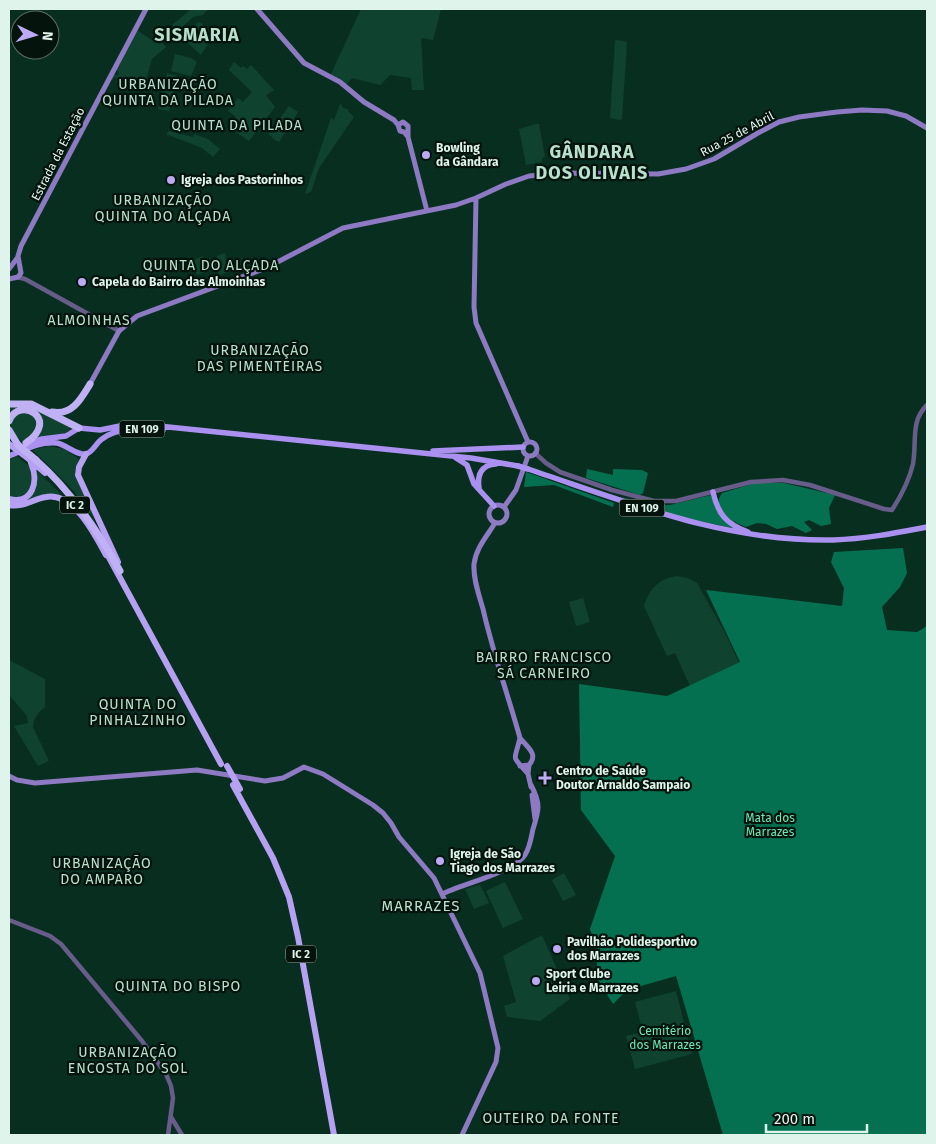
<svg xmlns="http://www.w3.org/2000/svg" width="936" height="1144" viewBox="0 0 936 1144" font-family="'Fira Sans',sans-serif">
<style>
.green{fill:#0f4330}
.forest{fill:#047050}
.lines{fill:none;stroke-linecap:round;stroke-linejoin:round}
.tertiary{stroke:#685c8a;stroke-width:4.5}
.secondary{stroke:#8d7ac3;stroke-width:5}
.primary{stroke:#aa90ef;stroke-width:5.5}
.trunk{stroke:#b5a0f2;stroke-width:6}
.motorway{stroke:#c0b0f4;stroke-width:7}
.primary-bridge{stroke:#aa90ef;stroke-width:5.5}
.trunk-bridge{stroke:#b5a0f2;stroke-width:6}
.motorway-bridge{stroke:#c0b0f4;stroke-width:7}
.poi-dot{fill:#bcaaf5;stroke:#05130d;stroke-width:2}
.labels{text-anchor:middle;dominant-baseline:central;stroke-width:4.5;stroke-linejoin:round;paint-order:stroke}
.shield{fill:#05130d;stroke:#9eb0a8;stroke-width:1}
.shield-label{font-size:11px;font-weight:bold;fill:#dff4ea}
.street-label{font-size:12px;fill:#dff4ea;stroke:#05130d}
.poi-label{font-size:12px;font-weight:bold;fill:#dff4ea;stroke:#05130d;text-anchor:start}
.park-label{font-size:12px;fill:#6de7b6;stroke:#05130d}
.neighbourhood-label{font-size:14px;letter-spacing:1px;fill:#b8e0cd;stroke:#05130d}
.quarter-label{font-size:15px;letter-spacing:1px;fill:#b8e0cd;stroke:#05130d}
.district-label{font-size:18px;font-weight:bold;letter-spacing:1px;fill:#b8e0cd;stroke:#05130d}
</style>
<rect width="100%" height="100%" fill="#082e20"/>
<path class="green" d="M 191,9 L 211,9 L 208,9 L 203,15 L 193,17 L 178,31 L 172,25 Z
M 361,9 L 441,9 L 433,40 L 421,38 L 424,90 L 412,90 L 411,78 L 390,75 L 380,85 L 352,78 L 347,84 L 331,74 Z
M 198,22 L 201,23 L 214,34 L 201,55 L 183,38 Z
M 137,30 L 156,43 L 159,39 L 166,47 L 152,59 L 144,87 L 138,84 L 135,88 L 128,89 L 116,82 L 118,79 L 115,77 L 113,80 L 111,79 L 114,74 L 117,76 L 119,73 L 117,70 Z
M 616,40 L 625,41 L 627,43 L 622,119 L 620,120 L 610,118 L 615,41 Z
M 175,54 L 191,58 L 197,62 L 191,76 L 171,71 Z
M 234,62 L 241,68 L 243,66 L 247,69 L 251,65 L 274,90 L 266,95 L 275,107 L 249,141 L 229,127 L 236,117 L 228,111 L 238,98 L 243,102 L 252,92 L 229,70 Z
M 167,73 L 178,76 L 169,111 L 158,109 Z
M 340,104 L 342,105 L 342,107 L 349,110 L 348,111 L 354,117 L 319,168 L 311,192 L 305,194 L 331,118 L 334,120 Z
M 289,106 L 298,112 L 279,142 L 273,139 L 272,137 L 268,134 Z
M 536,124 L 539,124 L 545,157 L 542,158 L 542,162 L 526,165 L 519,129 Z
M 169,131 L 193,137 L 194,134 L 208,139 L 220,149 L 213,157 L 202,148 L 166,134 Z
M 225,253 L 226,259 L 225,260 L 229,272 L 219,275 L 217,268 L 197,275 L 192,261 L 203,256 L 206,262 L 217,258 L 217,256 Z
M 9,406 L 28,406 L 73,427 L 64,434 L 38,437 L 42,428 L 33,410 L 9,417 Z
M 19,413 L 28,413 L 35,418 L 37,430 L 23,442 C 15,436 9,431 12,420 Z
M 49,446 L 65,449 L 79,459 L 75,470 L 76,475 L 97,522 L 74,491 L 33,450 Z
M 17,456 L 31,468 L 33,480 L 28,493 L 19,498 L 9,497 L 9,460 Z
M 36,470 L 62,495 C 48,492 39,496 26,502 L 29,497 Z
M 676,576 L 688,578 L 697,583 L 724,631 L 739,663 L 690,686 L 675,653 L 667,656 L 644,606 C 649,590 658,579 676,576 Z
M 583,598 L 590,622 L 576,626 L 569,602 Z
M 9,660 L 45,679 L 45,707 C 38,713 33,718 33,727 L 49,761 L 38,766 L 14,726 L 28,723 L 27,716 L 9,695 Z
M 564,873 L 576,895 L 563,901 L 552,880 Z
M 505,882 L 523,919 L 503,928 L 486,891 Z
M 480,885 L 489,903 L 474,909 L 465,889 Z
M 542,935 L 570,999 L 540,1021 L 507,1017 L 504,1006 L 516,1002 L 503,956 Z
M 676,991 L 692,1054 L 635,1069 L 626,1036 L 643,1032 L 635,1002 Z"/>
<path class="forest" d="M 587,469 L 613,475 L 613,469 L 642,470 L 648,473 L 643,493 L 640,495 L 586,478 Z
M 526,472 L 614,503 L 613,507 L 554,485 L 524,487 Z
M 755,483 L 784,483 L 835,495 L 829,508 L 831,524 L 821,526 L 809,520 L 804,522 L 812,530 L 806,533 L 792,526 L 777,529 L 766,524 L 757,523 L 746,527 C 733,522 710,510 722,493 Z
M 711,495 L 716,509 L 732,528 L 682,517 L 620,497 L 659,505 L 670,505 Z
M 903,548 L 907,573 L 900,587 L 882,607 L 887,630 L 917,632 L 927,626 L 927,1135 L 723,1135 L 676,976 L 627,990 L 613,1004 L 598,980 L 596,949 L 590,929 L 615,856 L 581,810 L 579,684 L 667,696 L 740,662 L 706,590 L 842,606 L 844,588 L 831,562 L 834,552 Z"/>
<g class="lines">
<path class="tertiary" d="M 17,277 L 25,279 L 119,331
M 535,453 L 546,463 L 560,472 L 612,490 L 654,501 L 676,501 L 751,482 L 783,480 L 810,485 L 884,509 L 892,510 C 901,496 909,481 913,464 C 917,442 910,421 927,405
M 9,920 L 50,936 L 61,944 L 142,1041 L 166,1074 L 171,1086 L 173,1098 L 168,1135
M 171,1117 L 182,1135"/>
<path class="secondary" d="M 257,9 L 304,63 L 340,82 L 364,102 L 394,120 L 398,125 L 400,131 L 404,132 L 408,137
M 398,125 L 403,122 L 408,126 L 408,137 L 427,211
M 476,198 L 474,307 L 476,323 L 528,442
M 9,269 L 18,257
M 9,279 L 18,277 L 21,273 L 18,256 L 21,246 L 146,9
M 90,384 L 119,331 L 137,316 L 266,268 L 343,228 L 456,205 L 476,198 L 506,184 L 529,176 L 564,173 L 658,174 L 686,169 L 714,159 L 758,133 L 779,122 L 799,117 L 837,112 L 862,110 L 887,111 L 906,116 L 927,128
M523 449a7 7 0 1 1 14 0a7 7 0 1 1-14 0Z
M489 514a9 9 0 1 1 18 0a9 9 0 1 1-18 0Z
M 504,507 L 516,490 L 528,456
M 495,523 C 487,536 476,548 474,564 C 473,579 479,595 483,609 C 493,653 508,695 520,738 C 527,747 539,754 529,765 L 520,766
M 520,738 C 514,763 511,754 528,774
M 529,765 L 528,774 L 531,787
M 9,776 L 17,780 L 35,783 L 197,770 L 265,781 L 283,778 L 304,767 L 323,774 L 373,805 L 383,813 L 391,823 L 399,837 L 434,878 L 480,973 L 498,1048 L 496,1062 L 462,1135
M 532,795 L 535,819
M 442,894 C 462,884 514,872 525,855 C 530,847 531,838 533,829 C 539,810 541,804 531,785"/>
<path class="primary" d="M 27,443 L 42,439 L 66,436 L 79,428 L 100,430 L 125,425 L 139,424 L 471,458 L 518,466
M 433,451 L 523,447
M 9,456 C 24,450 40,441 57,443 C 67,445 77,456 86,454 C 93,452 96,443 102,439 C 119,426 144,429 163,430
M 456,458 L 467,465 L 474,484 L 494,506
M 528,469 C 630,503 724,542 833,540 C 865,539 896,533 927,527
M 479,488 C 477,475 481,465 496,464
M 713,492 C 718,514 726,524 748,532"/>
<path class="trunk" d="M 86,454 L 79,467 L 78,475 L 118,562
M 29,459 L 45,473
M 9,499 C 33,505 39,481 31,463
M 9,505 C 23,508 33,499 46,497 C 74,492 95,535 106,555
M 106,552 L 221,764
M 233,785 L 273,858 L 289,897 L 298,937 L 334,1135"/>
<path class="motorway" d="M 9,404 L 31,404 L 79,428
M 52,412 C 72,416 81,399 90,384
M 9,421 C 19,395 61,419 26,443
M 9,430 L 18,445
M 36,460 C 71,491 97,529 120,571"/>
<path class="primary-bridge" d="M 518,466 L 528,469"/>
<path class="trunk-bridge" d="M 9,444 L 29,459
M 227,766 L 240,789"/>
<path class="motorway-bridge" d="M 18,445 L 36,460"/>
</g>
<g class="poi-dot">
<circle cx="426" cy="155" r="5"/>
<circle cx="171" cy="180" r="5"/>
<circle cx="82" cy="282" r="5"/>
<path d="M542.5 770.5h5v5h5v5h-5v5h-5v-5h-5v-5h5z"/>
<circle cx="440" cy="861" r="5"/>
<circle cx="557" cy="949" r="5"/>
<circle cx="536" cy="981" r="5"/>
</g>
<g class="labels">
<g class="shield">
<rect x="119.5" y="420.5" width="45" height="17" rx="4"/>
<rect x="60" y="496.5" width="30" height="17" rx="4"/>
<rect x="619.5" y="499.5" width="45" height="17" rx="4"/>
<rect x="286" y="945.5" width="30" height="17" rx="4"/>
</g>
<g class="shield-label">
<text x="142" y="429">EN 109</text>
<text x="75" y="505">IC 2</text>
<text x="642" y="508">EN 109</text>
<text x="301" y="954">IC 2</text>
</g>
<g class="street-label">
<text transform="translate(737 134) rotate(-28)">Rua 25 de Abril</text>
<text transform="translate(58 154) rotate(-63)">Estrada da Estação</text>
</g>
<g class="poi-label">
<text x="436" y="148">Bowling<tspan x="436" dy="14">da Gândara</tspan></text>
<text x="181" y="180">Igreja dos Pastorinhos</text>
<text x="92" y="282">Capela do Bairro das Almoinhas</text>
<text x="556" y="771">Centro de Saúde<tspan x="556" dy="14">Doutor Arnaldo Sampaio</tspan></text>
<text x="450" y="854">Igreja de São<tspan x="450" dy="14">Tiago dos Marrazes</tspan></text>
<text x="567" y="942">Pavilhão Polidesportivo<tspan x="567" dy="14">dos Marrazes</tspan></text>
<text x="546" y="974">Sport Clube<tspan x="546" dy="14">Leiria e Marrazes</tspan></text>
</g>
<g class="park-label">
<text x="770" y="818">Mata dos<tspan x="770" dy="14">Marrazes</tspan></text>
<text x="665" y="1031">Cemitério<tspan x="665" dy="14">dos Marrazes</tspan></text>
</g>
<g class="neighbourhood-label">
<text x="168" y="84">URBANIZAÇÃO<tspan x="168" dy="16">QUINTA DA PILADA</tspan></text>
<text x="237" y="125">QUINTA DA PILADA</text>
<text x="163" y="200">URBANIZAÇÃO<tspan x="163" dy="16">QUINTA DO ALÇADA</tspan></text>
<text x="211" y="265">QUINTA DO ALÇADA</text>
<text x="89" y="320">ALMOINHAS</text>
<text x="260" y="350">URBANIZAÇÃO<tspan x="260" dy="16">DAS PIMENTEIRAS</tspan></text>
<text x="544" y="657">BAIRRO FRANCISCO<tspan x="544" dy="16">SÁ CARNEIRO</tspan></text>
<text x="138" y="704">QUINTA DO<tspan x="138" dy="16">PINHALZINHO</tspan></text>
<text x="102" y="863">URBANIZAÇÃO<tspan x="102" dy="16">DO AMPARO</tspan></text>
<text x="178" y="986">QUINTA DO BISPO</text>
<text x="128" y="1052">URBANIZAÇÃO<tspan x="128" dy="16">ENCOSTA DO SOL</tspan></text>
<text x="551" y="1118">OUTEIRO DA FONTE</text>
</g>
<g class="quarter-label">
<text x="421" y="906">MARRAZES</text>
</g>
<g class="district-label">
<text x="197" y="35">SISMARIA</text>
<text x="592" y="152">GÂNDARA<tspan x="592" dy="21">DOS OLIVAIS</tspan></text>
</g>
</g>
<rect width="936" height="1144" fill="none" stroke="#dff4ea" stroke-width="20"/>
<g transform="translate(35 35) rotate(95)"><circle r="24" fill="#05130d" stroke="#5c6d65"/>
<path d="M0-4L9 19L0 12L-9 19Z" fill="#bcaaf5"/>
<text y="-8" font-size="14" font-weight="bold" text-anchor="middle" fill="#dff4ea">N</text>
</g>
<path d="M766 1124v8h101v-8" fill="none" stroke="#dff4ea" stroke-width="2.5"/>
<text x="774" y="1124" font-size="15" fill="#dff4ea" stroke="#05130d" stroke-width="4" paint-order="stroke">200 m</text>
</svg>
